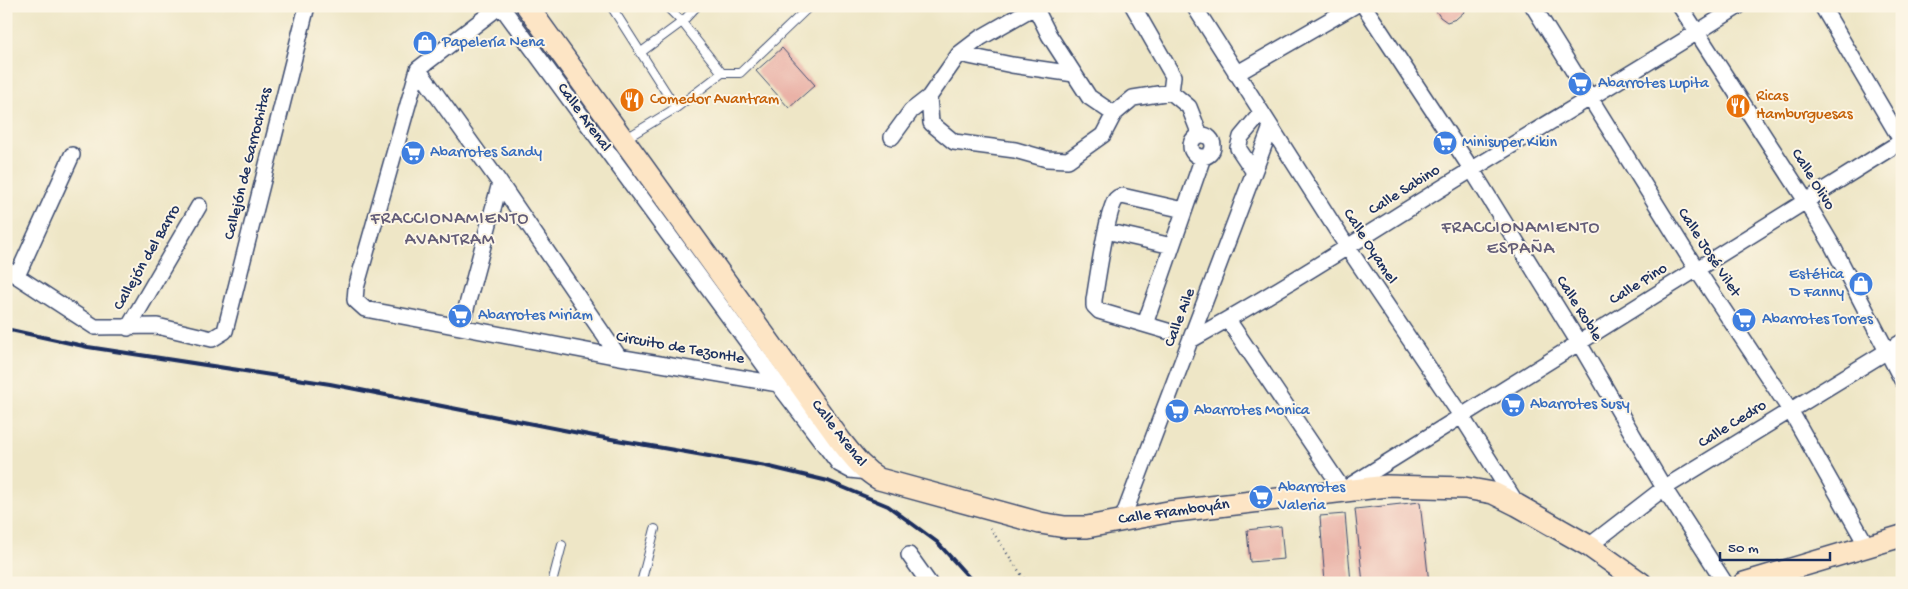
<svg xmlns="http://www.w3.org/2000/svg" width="1908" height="589" viewBox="0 0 1908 589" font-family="'Gochi Hand',sans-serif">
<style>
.building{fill:#eab2a7}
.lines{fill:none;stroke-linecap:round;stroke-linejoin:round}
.lane-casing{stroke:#3b4a6e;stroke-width:10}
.street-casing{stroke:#3b4a6e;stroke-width:18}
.secondary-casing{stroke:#3b4a6e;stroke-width:24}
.path{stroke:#3b4a6e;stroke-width:2.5;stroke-dasharray:1 4;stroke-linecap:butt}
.lane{stroke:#fff;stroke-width:8}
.street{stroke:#fff;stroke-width:15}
.secondary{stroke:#fde5c5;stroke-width:21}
.rail{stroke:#1b2f5e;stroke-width:4}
.labels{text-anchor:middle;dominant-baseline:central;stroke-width:4;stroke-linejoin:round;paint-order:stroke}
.shop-label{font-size:16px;fill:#366cbe;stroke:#fcf5e5;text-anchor:start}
.food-label{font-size:16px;fill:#c56008;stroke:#fcf5e5;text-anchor:start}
.street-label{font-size:16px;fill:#1b2f5e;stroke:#fcf5e5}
.neighbourhood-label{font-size:18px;letter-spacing:1px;fill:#635d78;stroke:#fcf5e5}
</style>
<rect width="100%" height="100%" fill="#fcf5e5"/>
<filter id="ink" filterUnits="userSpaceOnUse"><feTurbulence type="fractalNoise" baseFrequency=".02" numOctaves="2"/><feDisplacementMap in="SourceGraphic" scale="10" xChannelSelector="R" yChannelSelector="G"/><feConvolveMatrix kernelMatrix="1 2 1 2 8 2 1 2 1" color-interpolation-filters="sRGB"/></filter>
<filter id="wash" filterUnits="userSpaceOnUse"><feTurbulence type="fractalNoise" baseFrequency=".0096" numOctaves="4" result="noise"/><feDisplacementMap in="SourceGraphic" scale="20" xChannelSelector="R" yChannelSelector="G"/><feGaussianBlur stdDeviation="1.12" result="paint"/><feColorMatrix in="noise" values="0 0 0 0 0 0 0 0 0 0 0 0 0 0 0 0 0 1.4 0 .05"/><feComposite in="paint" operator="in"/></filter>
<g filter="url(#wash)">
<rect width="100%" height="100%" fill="#eee6c6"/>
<g id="blocks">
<path class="building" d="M 1433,6 L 1462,6 L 1464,12 L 1456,19 L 1447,22 L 1440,17 Z
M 782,48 L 815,85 L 789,108 L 756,71 Z
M 1420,502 L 1429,583 L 1363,583 L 1355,509 Z
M 1345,514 L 1351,583 L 1325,583 L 1320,516 Z
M 1281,526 L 1284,559 L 1250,562 L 1247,530 Z"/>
</g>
</g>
<g filter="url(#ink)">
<use href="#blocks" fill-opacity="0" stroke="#3b4a6e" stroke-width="1"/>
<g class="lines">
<defs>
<path id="lane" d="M 611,6 L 676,108 L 625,139
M 697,6 L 682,22 L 722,73
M 640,53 L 682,22 L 666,6
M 676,108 L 722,73 L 740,73 L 810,6
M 552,583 L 562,545
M 641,583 L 655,529"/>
<path id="street" d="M 500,6 L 418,69 L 356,288 L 355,300 L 365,309 L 619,357 L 778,384
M 501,6 L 778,384 L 839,464 L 850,470 L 868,472
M 1133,6 L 1173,76 L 1171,92
M 1194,6 L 1348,248 L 1462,417 L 1517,504
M 1364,6 L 1472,170 L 1579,343 L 1664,488 L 1725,583
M 1533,6 L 1697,270 L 1790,410 L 1867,546
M 1680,6 L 1806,201 L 1832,245 L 1902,380
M 1822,6 L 1902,142
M 1035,7 L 1049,35 L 1089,97 L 1114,114
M 959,54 L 980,38 L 1036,6
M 418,69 L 500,183 L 619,357
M 1074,74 L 1012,65 L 959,54 L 929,97 L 931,123 L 954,142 L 1015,150 L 1047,159 L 1068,160 L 1103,135 L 1114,114 L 1133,98 L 1171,92 L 1189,107 L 1200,135
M 1236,74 L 1354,6
M1191 146a11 11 0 1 1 22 0a11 11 0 1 1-22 0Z
M 892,137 L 911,111 L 929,97
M 1254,172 L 1238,148 L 1241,137 L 1261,113
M 1106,231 L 1172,246
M 6,269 L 95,327 L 157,326 L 212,339 L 225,331 L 307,6
M 17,276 L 72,155
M 1228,320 L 1343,490 L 1902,141
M 1145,324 L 1203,157
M 461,327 L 500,183
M 128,328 L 199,206
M 1167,331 L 1099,311 L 1094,306 L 1094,300 C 1097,282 1107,210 1116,199 C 1118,197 1119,197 1122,196 L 1184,210
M 1191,340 C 1287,287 1378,227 1471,170 C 1561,115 1651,62 1739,6
M 1122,520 L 1271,127
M 1589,546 L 1664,488 L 1902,342
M 909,555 L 929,583"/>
<path id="secondary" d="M 527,6 L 840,440 C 852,455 862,469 879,479 L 1040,523 L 1065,527 L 1087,527 L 1168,512 L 1387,486 L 1465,488 L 1493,493 L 1517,505 L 1589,546 L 1641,583
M 1744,583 L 1902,536"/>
</defs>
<use href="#lane" class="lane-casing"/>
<use href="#street" class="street-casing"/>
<use href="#secondary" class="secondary-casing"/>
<path class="path" d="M 990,528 L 1027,583"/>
<use href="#lane" class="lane"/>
<use href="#street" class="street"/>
<use href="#secondary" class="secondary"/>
<path class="rail" d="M 6,329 L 88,347 L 330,384 L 594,436 L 766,466 L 828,481 L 888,506 L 937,542 L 974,583"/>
</g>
</g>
<defs>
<symbol id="shop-disc" viewBox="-11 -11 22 22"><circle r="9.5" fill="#3f7fe0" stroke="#fcf5e5"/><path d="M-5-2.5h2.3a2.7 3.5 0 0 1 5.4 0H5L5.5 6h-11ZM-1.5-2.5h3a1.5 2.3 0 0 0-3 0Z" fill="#fff"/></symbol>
<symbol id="supermarket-disc" viewBox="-11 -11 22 22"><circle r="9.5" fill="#3f7fe0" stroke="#fcf5e5"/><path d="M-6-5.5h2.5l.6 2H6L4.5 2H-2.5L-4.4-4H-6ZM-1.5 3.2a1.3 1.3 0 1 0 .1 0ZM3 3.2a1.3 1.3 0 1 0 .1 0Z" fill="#fff"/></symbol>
<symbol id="restaurant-disc" viewBox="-11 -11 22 22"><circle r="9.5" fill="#e8710a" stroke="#fcf5e5"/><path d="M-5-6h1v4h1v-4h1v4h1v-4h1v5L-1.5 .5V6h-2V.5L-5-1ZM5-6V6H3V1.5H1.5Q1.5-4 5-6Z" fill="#fff"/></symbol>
</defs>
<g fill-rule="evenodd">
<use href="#shop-disc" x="411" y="29" width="28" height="28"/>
<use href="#supermarket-disc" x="1566" y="70" width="28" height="28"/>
<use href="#restaurant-disc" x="618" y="86" width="28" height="28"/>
<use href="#restaurant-disc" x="1724" y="92" width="28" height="28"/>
<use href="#supermarket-disc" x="1431" y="129" width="28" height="28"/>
<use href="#supermarket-disc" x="399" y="139" width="28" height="28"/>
<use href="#shop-disc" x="1847" y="270" width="28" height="28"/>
<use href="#supermarket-disc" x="446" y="302" width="28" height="28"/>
<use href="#supermarket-disc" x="1730" y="306" width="28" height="28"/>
<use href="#supermarket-disc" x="1499" y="391" width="28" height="28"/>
<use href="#supermarket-disc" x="1163" y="397" width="28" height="28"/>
<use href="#supermarket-disc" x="1247" y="483" width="28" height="28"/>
</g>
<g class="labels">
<g class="shop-label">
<text x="442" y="43">Papelería Nena</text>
<text x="1598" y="84">Abarrotes Lupita</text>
<text x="1462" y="143">Minisuper Kikin</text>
<text x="430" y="153">Abarrotes Sandy</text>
<text x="1844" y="275" text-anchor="end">Estética<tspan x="1844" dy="18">D Fanny</tspan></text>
<text x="478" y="316">Abarrotes Miriam</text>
<text x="1762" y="320">Abarrotes Torres</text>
<text x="1530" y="405">Abarrotes Susy</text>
<text x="1194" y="411">Abarrotes Monica</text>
<text x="1278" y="488">Abarrotes<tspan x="1278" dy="18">Valeria</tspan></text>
</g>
<g class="food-label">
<text x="1756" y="97">Ricas<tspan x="1756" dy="18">Hamburguesas</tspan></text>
<text x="650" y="100">Comedor Avantram</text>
</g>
<g class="street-label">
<text transform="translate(583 118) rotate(54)">Calle Arenal</text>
<text transform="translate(249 164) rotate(-76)">Callejón de Garrochitas</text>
<text transform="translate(1812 180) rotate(58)">Calle Olivo</text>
<text transform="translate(1405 191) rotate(-32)">Calle Sabino</text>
<text transform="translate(1369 247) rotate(57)">Calle Oyamel</text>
<text transform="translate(1708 253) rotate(57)">Calle José Vilet</text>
<text transform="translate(148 258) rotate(-60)">Callejón del Barro</text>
<text transform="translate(1639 285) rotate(-32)">Calle Pino</text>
<text transform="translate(1578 309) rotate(58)">Calle Roble</text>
<text transform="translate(1181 318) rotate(-69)">Calle Aile</text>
<text transform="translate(680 349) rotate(10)">Circuito de Tezontle</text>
<text transform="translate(1733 425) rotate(-32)">Calle Cedro</text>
<text transform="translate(838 434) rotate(52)">Calle Arenal</text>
<text transform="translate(1174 513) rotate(-8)">Calle Framboyán</text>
</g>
<g class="neighbourhood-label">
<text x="450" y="219">FRACCIONAMIENTO<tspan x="450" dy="21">AVANTRAM</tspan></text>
<text x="1521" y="228">FRACCIONAMIENTO<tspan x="1521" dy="21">ESPAÑA</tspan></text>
</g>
</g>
<rect width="1908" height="589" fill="none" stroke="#fcf5e5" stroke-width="25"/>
<path d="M1720 552v8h110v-8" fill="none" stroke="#1b2f5e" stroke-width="2.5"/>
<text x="1728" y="552" font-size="15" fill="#1b2f5e" stroke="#fcf5e5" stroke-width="4" paint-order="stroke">50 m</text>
</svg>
